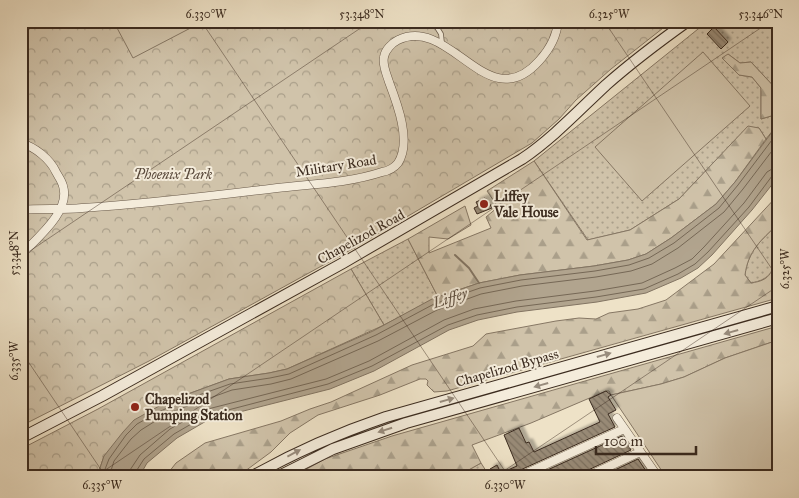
<svg xmlns="http://www.w3.org/2000/svg" width="799" height="498" viewBox="0 0 799 498" font-family="'IM FELL Great Primer',serif">
<style>
.grass{fill:url(#grass-dots);stroke:#867764}
.forest{fill:url(#forest-firs);stroke:#867764}
.park{fill:url(#park-crowns);stroke:#867764}
.pitch{fill:#d0c3aa;stroke:#867764}
.water{fill:#b1a48e;stroke:#827462}
.lines{fill:none;stroke-linecap:round;stroke-linejoin:round}
.shore{stroke:#766856;stroke-width:1}
.stream{stroke:#827462;stroke-width:2}
.building{fill:url(#building-back-hatch);stroke:#3b2b1f;filter:url(#shadow)}
.lane-casing{stroke:#685949;stroke-width:5.5}
.street-casing{stroke:#685949;stroke-width:9}
.secondary-casing{stroke:#3b2b1f;stroke-width:12}
.lane{stroke:#f4ecdb;stroke-width:4}
.street{stroke:#f4ecdb;stroke-width:8}
.secondary{stroke:#f4ecdb;stroke-width:10}
.oneway{fill:#988c7d}
.ticks{fill:none;stroke:#3b2b1f;stroke-width:1;stroke-opacity:0.45}
.poi-dot{fill:#8f2418;stroke:#f4ecdb;stroke-width:2}
.labels{text-anchor:middle;dominant-baseline:central;stroke-width:4;stroke-linejoin:round;paint-order:stroke}
.street-label{font-size:14px;fill:#3b2b1f;stroke:#f4ecdb}
.park-label{font-size:14px;font-style:italic;fill:#59493b;stroke:#f4ecdb}
.poi-label{font-size:14px;font-weight:bold;fill:#3b2b1f;stroke:#f4ecdb;text-anchor:start}
.water-label{font-size:15px;font-style:italic;fill:#5e4f40;stroke:#f4ecdb}
.neatline{fill:none;stroke:#3b2b1f;stroke-width:2}
.ticks-label{font-size:12px;text-anchor:middle;fill:#3b2b1f}
</style>
<defs>
<pattern id="grass-dots" width="8" height="8" patternUnits="userSpaceOnUse" patternTransform="scale(1.25)"><rect width="8" height="8" fill="#d0c3aa"/><path d="M2 2h.1M6 6h.1" fill="none" stroke="#aa9f8a" stroke-width="1.8" stroke-linecap="round"/></pattern>
<pattern id="forest-firs" width="22" height="20" patternUnits="userSpaceOnUse" patternTransform="scale(1.25)"><rect width="22" height="20" fill="#d0c3aa"/><path d="M5 1l3.5 6h-7zM16 11l3.5 6h-7z" fill="#aa9f8a"/></pattern>
<pattern id="park-crowns" width="20" height="18" patternUnits="userSpaceOnUse" patternTransform="scale(1.25)"><rect width="20" height="18" fill="#d0c3aa"/><path d="M2 6a3 3 0 1 1 6 0M12 15a3 3 0 1 1 6 0" fill="none" stroke="#aa9f8a"/></pattern>
<pattern id="building-back-hatch" width="6" height="6" patternUnits="userSpaceOnUse" patternTransform="scale(1.25)"><rect width="6" height="6" fill="#988a76"/><path d="M-1 5l2 2M0 0l6 6M5-1l2 2" fill="none" stroke="#7d7160"/></pattern>
<filter id="shadow"><feDropShadow dx="3.5" dy="-3.5" stdDeviation="1" flood-color="#0004"/></filter>
</defs>
<rect width="100%" height="100%" fill="#eee2c7"/>
<filter id="stains"><feTurbulence type="fractalNoise" baseFrequency=".004" numOctaves="4"/><feColorMatrix values="0 0 0 0 .2 0 0 0 0 .09 0 0 0 0 .02 0 0 0 .5 -.17"/></filter>
<radialGradient id="worn" r=".72"><stop offset=".6" stop-color="#630" stop-opacity="0"/><stop offset="1" stop-color="#630" stop-opacity=".3"/></radialGradient>
<path class="grass" d="M 708,21 L 778,21 L 778,91 L 751,62 L 740,63 L 728,54 L 739,75 L 752,77 L 761,88 L 761,119 L 778,114 L 778,124 L 766,139 L 759,128 L 748,127 L 679,199 L 630,230 L 588,240 L 534,161 Z
M 778,224 C 778,249 783,278 751,283 L 745,275 C 748,251 761,240 778,224 Z
M 408,239 L 438,297 L 384,325 L 351,269 Z
M 481,463 L 490,477 L 456,477 Z"/>
<path class="forest" d="M 728,54 L 740,63 L 751,62 L 778,91 L 778,114 L 761,119 L 761,88 L 752,77 L 739,75 L 722,58 Z
M 748,126 L 759,128 L 766,139 L 735,182 L 716,204 L 671,238 L 646,254 L 628,260 L 594,266 L 520,275 L 479,283 L 438,297 L 408,239 L 465,206 L 471,225 L 448,239 L 429,237 L 429,253 L 491,228 L 486,217 L 498,207 L 487,191 L 534,161 L 587,240 L 630,230 L 679,199 Z
M 778,195 L 778,224 C 761,240 748,251 745,275 L 751,283 C 771,280 769,274 778,259 L 778,298 L 447,391 L 434,392 L 427,385 L 428,381 L 426,379 L 420,379 L 380,395 L 318,415 L 290,433 L 271,452 L 237,477 L 165,477 L 176,463 L 205,443 L 281,421 L 310,409 L 331,402 L 412,365 L 473,346 L 486,334 L 556,321 L 579,318 L 596,319 L 609,313 L 638,309 L 666,300 L 714,264 Z
M 778,326 L 778,340 L 725,358 L 684,377 L 661,384 L 611,395 L 609,391 L 606,391 L 531,423 L 472,445 L 481,463 L 456,477 L 292,477 L 325,459 L 392,436 Z"/>
<path class="park" d="M 21,21 L 672,21 L 611,69 L 576,100 L 559,119 L 532,143 L 347,252 L 149,361 L 21,426 Z
M 351,269 L 384,325 L 287,369 L 269,373 L 229,379 L 177,398 L 104,456 L 97,477 L 21,477 L 21,449 L 98,409 Z"/>
<path class="pitch" d="M 125,21 L 204,21 L 133,58 L 116,26 Z
M 703,52 L 750,106 L 642,201 L 595,147 Z
M 778,340 L 778,477 L 666,477 L 611,395 L 661,384 L 684,377 L 725,358 Z"/>
<path class="water" d="M 778,124 L 778,177 L 752,210 L 712,255 L 698,268 L 681,278 L 646,293 L 597,302 L 517,312 L 478,320 L 449,330 L 374,371 L 330,389 L 208,420 L 177,438 L 147,463 L 139,477 L 97,477 L 104,456 L 123,432 L 134,420 L 161,405 L 177,398 L 229,379 L 269,373 L 287,369 L 373,331 L 432,299 L 479,283 L 520,275 L 594,266 L 628,260 L 646,254 L 671,238 L 716,204 L 735,182 Z"/>
<g class="lines">
<path class="shore" d="M 102,477 L 109,459 L 126,435 L 137,424 L 153,415 L 179,402 L 230,384 L 270,378 L 289,374 L 376,335 L 434,304 L 480,288 L 521,280 L 595,271 L 629,265 L 649,258 L 674,243 L 719,208 L 738,185 L 778,132
M 109,477 L 114,461 L 131,439 L 141,430 L 165,415 L 182,408 L 232,390 L 271,384 L 291,379 L 378,341 L 437,310 L 481,294 L 522,286 L 596,277 L 631,271 L 652,264 L 678,248 L 724,212 L 743,189 L 778,143
M 129,477 L 130,470 L 140,455 L 170,429 L 204,410 L 326,379 L 369,361 L 444,320 L 474,309 L 516,301 L 595,291 L 642,283 L 675,268 L 692,259 L 704,247 L 744,203 L 767,172 L 772,169 L 778,168
M 135,477 L 135,473 L 144,459 L 174,434 L 205,416 L 328,384 L 372,366 L 448,325 L 477,315 L 517,307 L 596,297 L 644,289 L 678,274 L 695,264 L 708,252 L 749,207 L 772,176 L 778,174"/>
<path class="stream" d="M 455,255 L 469,268 L 479,283"/>
</g>
<path class="building" d="M 714,27 L 728,42 L 721,49 L 707,34 Z
M 485,198 L 485,199 L 487,199 L 492,208 L 477,214 L 474,208 L 478,206 L 476,202 Z
M 606,391 L 611,395 L 608,397 L 616,410 L 608,414 L 615,427 L 516,472 L 512,477 L 494,477 L 490,469 L 497,465 L 501,473 L 517,466 L 504,435 L 519,428 L 526,443 L 529,442 L 534,452 L 600,422 L 589,399 Z
M 622,436 L 631,450 L 584,472 L 580,477 L 532,477 Z
M 638,459 L 650,477 L 600,477 Z"/>
<g class="lines">
<defs>
<path id="lane" d="M 433,21 L 441,34 L 442,43"/>
<path id="street" d="M 21,35 L 29,21
M 21,143 C 35,147 50,159 56,172 C 58,176 62,181 63,186 C 71,211 37,238 21,255
M 21,210 C 41,208 62,210 82,208 C 147,204 212,196 277,188 C 312,184 349,183 382,172 C 388,171 394,168 398,163 C 412,142 397,103 389,82 C 387,75 382,65 384,57 C 385,50 392,43 398,40 C 451,15 487,119 539,61 C 549,50 557,36 558,21
M 617,418 L 658,477
M 518,477 L 624,429
M 586,477 L 640,452"/>
<path id="secondary" d="M 21,438 L 102,396 L 343,263 L 522,159 C 553,138 578,111 606,85 C 632,62 660,41 688,21
M 251,477 C 295,452 339,433 386,417 L 778,306
M 277,477 L 333,449 L 406,423 L 778,318"/>
</defs>
<use href="#lane" class="lane-casing"/>
<use href="#street" class="street-casing"/>
<use href="#secondary" class="secondary-casing"/>
<use href="#lane" class="lane"/>
<use href="#street" class="street"/>
<use href="#secondary" class="secondary"/>
</g>
<defs><path id="oneway-solid" d="M-6-.8H1V-3.2L6.5 0L1 3.2V.8H-6Z" transform="scale(1.25)"/></defs>
<g class="oneway">
<use href="#oneway-solid" transform="translate(731 332) rotate(164)"/>
<use href="#oneway-solid" transform="translate(604 355) rotate(-16)"/>
<use href="#oneway-solid" transform="translate(541 385) rotate(164)"/>
<use href="#oneway-solid" transform="translate(447 400) rotate(-16)"/>
<use href="#oneway-solid" transform="translate(385 430) rotate(162)"/>
<use href="#oneway-solid" transform="translate(294 453) rotate(-28)"/>
</g>
<path class="ticks" d="M 201,21 L 509,477M 604,21 L 778,278M 21,257 L 371,21M 21,351 L 106,477M 95,477 L 771,21M 495,477 L 778,286"/>
<g class="poi-dot">
<circle cx="484" cy="204" r="5"/>
<circle cx="135" cy="407" r="5"/>
</g>
<g class="labels">
<g class="street-label">
<text transform="translate(336 166) rotate(-9)">Military Road</text>
<text transform="translate(361 237) rotate(-29)">Chapelizod Road</text>
<text transform="translate(507 368) rotate(-16)">Chapelizod Bypass</text>
</g>
<g class="park-label">
<text x="173" y="174">Phoenix Park</text>
</g>
<g class="poi-label">
<text x="494" y="196">Liffey<tspan x="494" dy="16">Vale House</tspan></text>
<text x="145" y="399">Chapelizod<tspan x="145" dy="16">Pumping Station</tspan></text>
</g>
<g class="water-label">
<text transform="translate(450 298) rotate(-18)">Liffey</text>
</g>
</g>
<rect width="799" height="498" fill="none" stroke="#eee2c7" stroke-width="55"/>
<path d="M596 446v8h100v-8" fill="none" stroke="#3b2b1f" stroke-width="2.5"/>
<text x="604" y="446" font-size="15" fill="#3b2b1f" stroke="#f4ecdb" stroke-width="4" paint-order="stroke">100 m</text>
<rect x="28" y="28" width="744" height="442" class="neatline"/>
<g class="ticks-label">
<text x="206" y="18">6.330°W</text>
<text x="362" y="18">53.348°N</text>
<text x="609" y="18">6.325°W</text>
<text x="761" y="18">53.346°N</text>
<text transform="translate(14 253) rotate(-90)" y="4">53.348°N</text>
<text transform="translate(785 269) rotate(-90)" y="4">6.325°W</text>
<text transform="translate(14 361) rotate(-90)" y="4">6.335°W</text>
<text x="102" y="489">6.335°W</text>
<text x="505" y="489">6.330°W</text>
</g>
<rect width="100%" height="100%" filter="url(#stains)"/>
<rect width="100%" height="100%" fill="url(#worn)"/>
</svg>
